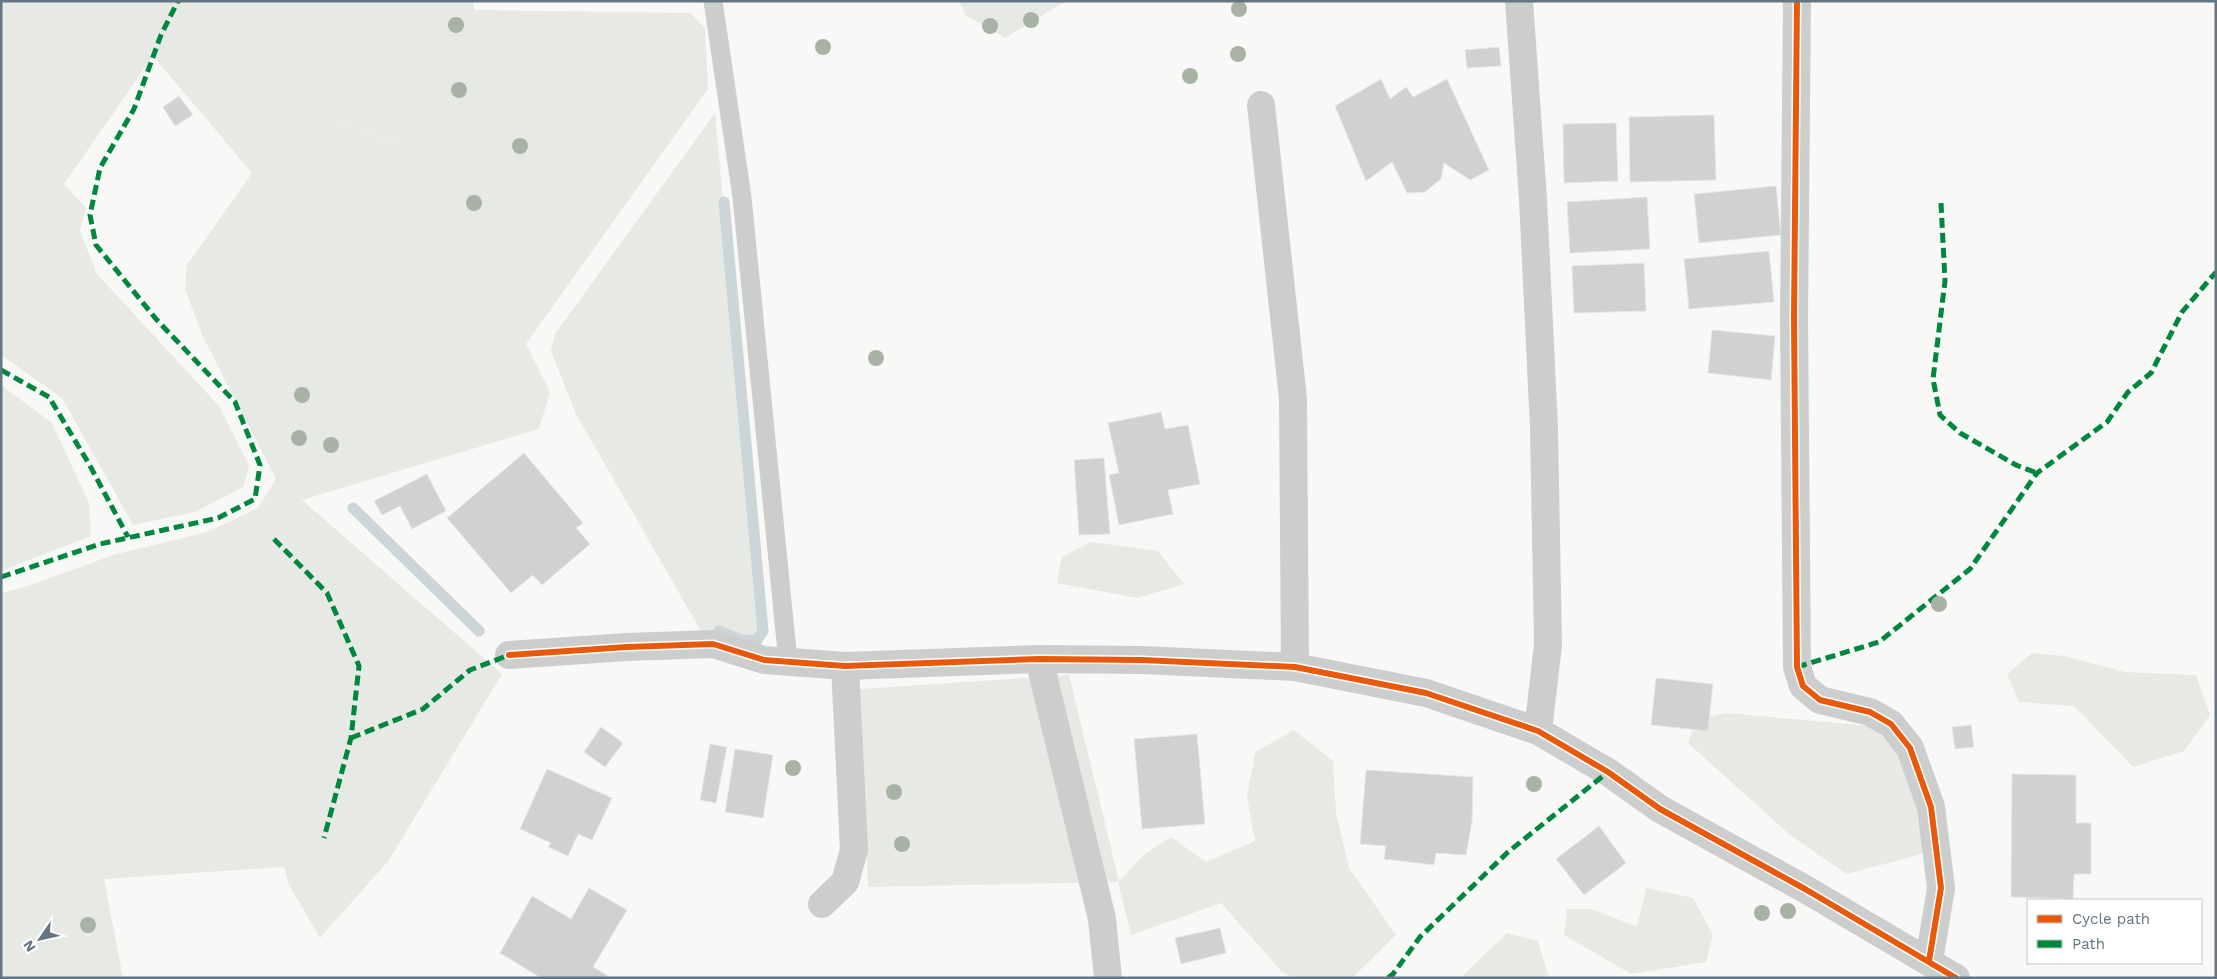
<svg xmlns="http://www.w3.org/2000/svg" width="2217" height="979" viewBox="0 0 2217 979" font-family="'Work Sans',sans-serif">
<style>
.green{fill:#e7eae4;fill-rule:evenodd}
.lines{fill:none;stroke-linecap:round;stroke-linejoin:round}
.stream{stroke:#ccd6d8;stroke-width:11}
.building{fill:#cfd1d2;stroke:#e7e7e6}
.lane{stroke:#cccece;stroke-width:19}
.street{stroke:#cccece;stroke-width:28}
.quiet{stroke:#00873e;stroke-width:5;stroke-dasharray:10 5;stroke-linecap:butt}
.cycleway-casing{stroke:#fff;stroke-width:9}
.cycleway{stroke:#e8590c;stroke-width:6}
.tree{fill:#a8b3a5}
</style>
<rect width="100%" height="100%" fill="#f8f8f7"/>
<path class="green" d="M 1,1 L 473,1 L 474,10 L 691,13 L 705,29 L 708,89 L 526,344 L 550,392 L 539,429 L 302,500 L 502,674 L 389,860 L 320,938 L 289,885 L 284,867 L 104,879 L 123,978 L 1,978 L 1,593 L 28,586 L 113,555 L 207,532 L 258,508 L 276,479 L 203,337 L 185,289 L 187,265 L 252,173 L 153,56 L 64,184 L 86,208 L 80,231 L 97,274 L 219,406 L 249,465 L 243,487 L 195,512 L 133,525 L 62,398 L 1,355 ZM 266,97 L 399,143 L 398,143 Z
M 959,1 L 1066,1 L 1005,38 L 965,15 Z
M 715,113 L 763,631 L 757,640 L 742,640 L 701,631 L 576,414 L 551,351 L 555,334 Z
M 1,385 L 52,423 L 89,503 L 91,536 L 1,571 Z
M 1091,542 L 1158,551 L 1184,584 L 1137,598 L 1057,583 L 1062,557 Z
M 2032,653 L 2064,656 L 2125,672 L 2196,675 L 2210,715 L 2184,751 L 2133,767 L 2074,706 L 2019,702 L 2007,674 Z
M 1069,675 L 1119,881 L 1146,853 L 1171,837 L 1206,862 L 1255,841 L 1247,797 L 1255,752 L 1294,730 L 1333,761 L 1336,812 L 1349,868 L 1396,935 L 1352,978 L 1293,978 L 1281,971 L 1221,903 L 1131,935 L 1118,882 L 868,887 L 860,689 Z
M 1726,713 L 1871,726 L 1941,793 L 1940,849 L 1847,874 L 1790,835 L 1688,743 L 1697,719 Z
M 1646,888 L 1693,898 L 1713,935 L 1706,962 L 1631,974 L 1564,935 L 1567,909 L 1592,909 L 1637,927 Z
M 1507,933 L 1538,941 L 1549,978 L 1460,978 Z"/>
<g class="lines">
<path class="stream" d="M 353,508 L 479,631
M 719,631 L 742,640 L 757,640 L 763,631 L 724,202"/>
</g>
<path class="building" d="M 1499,47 L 1501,66 L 1467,68 L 1465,50 Z
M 1381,79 L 1390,99 L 1406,87 L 1413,97 L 1447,79 L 1489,170 L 1470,180 L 1444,163 L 1441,179 L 1425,192 L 1407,193 L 1392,162 L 1366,181 L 1335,106 Z
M 179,96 L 193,115 L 175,126 L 163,107 Z
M 1714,115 L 1716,180 L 1630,182 L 1629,117 Z
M 1616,123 L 1618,181 L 1564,183 L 1563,124 Z
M 1776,186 L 1781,235 L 1699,243 L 1694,194 Z
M 1647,197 L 1650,249 L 1570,253 L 1567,202 Z
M 1769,251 L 1774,302 L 1689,309 L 1684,259 Z
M 1644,263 L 1646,311 L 1574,313 L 1572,266 Z
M 1712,330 L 1775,336 L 1771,380 L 1708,373 Z
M 1161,412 L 1165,429 L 1188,425 L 1200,484 L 1168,490 L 1173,514 L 1119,525 L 1109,475 L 1119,473 L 1108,423 Z
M 524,453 L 583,523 L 576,528 L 590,544 L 542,585 L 533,575 L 511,593 L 447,518 Z
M 1104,458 L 1110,534 L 1079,535 L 1074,460 Z
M 427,474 L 446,511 L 412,529 L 400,506 L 382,515 L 374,501 Z
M 1656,678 L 1713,684 L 1708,731 L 1651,725 Z
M 1971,725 L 1974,747 L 1955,749 L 1952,727 Z
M 601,727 L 623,743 L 605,767 L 584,752 Z
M 1197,734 L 1205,824 L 1142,829 L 1134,739 Z
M 710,744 L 727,747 L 716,803 L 700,800 Z
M 735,749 L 773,755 L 763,818 L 725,812 Z
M 547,769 L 612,798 L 592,840 L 578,834 L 568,856 L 548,847 L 551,843 L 520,829 Z
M 1366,770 L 1473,777 L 1472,821 L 1466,855 L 1436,853 L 1434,865 L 1384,859 L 1386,846 L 1360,844 Z
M 2012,774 L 2076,775 L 2076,823 L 2091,823 L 2091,874 L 2074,874 L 2073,899 L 2011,897 Z
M 1599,826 L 1626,863 L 1584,895 L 1556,859 Z
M 589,888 L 627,910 L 593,967 L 607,975 L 606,978 L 541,978 L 500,953 L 532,896 L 571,919 Z
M 1220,928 L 1226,953 L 1181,964 L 1175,938 Z"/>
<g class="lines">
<path class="lane" d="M 713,1 L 742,197 L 788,662"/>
<path class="street" d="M 1519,1 L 1533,199 L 1544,428 L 1548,645 L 1538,731
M 1797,1 L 1794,318 L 1797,667 L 1803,686 L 1820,700 L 1870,712 L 1891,724 L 1910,748 L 1931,807 L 1941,888 L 1929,961
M 1261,105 L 1293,399 L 1295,667
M 509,655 L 627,647 L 713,644 L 764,660 L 845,666 L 1039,659 L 1142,660 L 1295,667 L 1426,693 L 1538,731 L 1608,772 L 1660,809 L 1805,889 L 1956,978
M 1039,659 L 1102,919 L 1108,978
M 822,904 L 845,882 L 854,850 L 845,666"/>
<path class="quiet" d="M 1941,203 L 1945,281 L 1933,379 L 1940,415 L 1960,433 L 2016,465 L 2037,473
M 1,370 L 49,397 L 89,464 L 128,537
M 274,539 L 327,593 L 359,666 L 351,738 L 324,838
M 1,577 L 100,544 L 218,518 L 255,499 L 260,465 L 235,402 L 156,319 L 96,245 L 90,215 L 100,168 L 134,109 L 161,35 L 178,1
M 1797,667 L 1879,642 L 1970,569 L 2037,473 L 2107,422 L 2128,392 L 2151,373 L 2182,312 L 2216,272
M 351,738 L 423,709 L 470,670 L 509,655
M 1388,978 L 1393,974 L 1420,937 L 1508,852 L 1608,772"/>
<defs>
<path id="cycleway" d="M 1797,1 L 1794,318 L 1797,667 L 1803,686 L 1820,700 L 1870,712 L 1891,724 L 1910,748 L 1931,807 L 1941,888 L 1929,961
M 509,655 L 627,647 L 713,644 L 764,660 L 845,666 L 1039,659 L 1142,660 L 1295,667 L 1426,693 L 1538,731 L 1608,772 L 1660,809 L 1805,889 L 1956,978"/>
</defs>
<use href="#cycleway" class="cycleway-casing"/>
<use href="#cycleway" class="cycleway"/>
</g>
<g class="tree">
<circle cx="1239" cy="9" r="8"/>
<circle cx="1031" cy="20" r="8"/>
<circle cx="456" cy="25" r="8"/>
<circle cx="990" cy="26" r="8"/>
<circle cx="823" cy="47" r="8"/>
<circle cx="1238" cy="54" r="8"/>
<circle cx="1190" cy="76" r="8"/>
<circle cx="459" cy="90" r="8"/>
<circle cx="520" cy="146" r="8"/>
<circle cx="474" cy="203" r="8"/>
<circle cx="876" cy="358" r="8"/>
<circle cx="302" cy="395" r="8"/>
<circle cx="299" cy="438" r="8"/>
<circle cx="331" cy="445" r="8"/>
<circle cx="1939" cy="604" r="8"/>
<circle cx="793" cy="768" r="8"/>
<circle cx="1534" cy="784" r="8"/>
<circle cx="894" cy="792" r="8"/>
<circle cx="902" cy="844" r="8"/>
<circle cx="1788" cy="911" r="8"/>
<circle cx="1762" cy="913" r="8"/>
<circle cx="88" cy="925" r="8"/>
</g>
<rect width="2217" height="979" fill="none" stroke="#637682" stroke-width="5"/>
<rect x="2027" y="899" width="175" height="65" fill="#ffffff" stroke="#c1c8cd"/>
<rect x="2037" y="915" width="25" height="8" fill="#e8590c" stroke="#c1c8cd"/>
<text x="2072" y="924" font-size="15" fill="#637682">Cycle path</text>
<rect x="2037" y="940" width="25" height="8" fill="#00873e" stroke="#c1c8cd"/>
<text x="2072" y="949" font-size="15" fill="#637682">Path</text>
<g transform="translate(40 939) rotate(236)" stroke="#ffffff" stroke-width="4" paint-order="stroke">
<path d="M0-4L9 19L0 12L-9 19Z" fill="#637682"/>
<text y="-8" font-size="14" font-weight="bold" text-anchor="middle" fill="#637682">N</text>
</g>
</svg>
